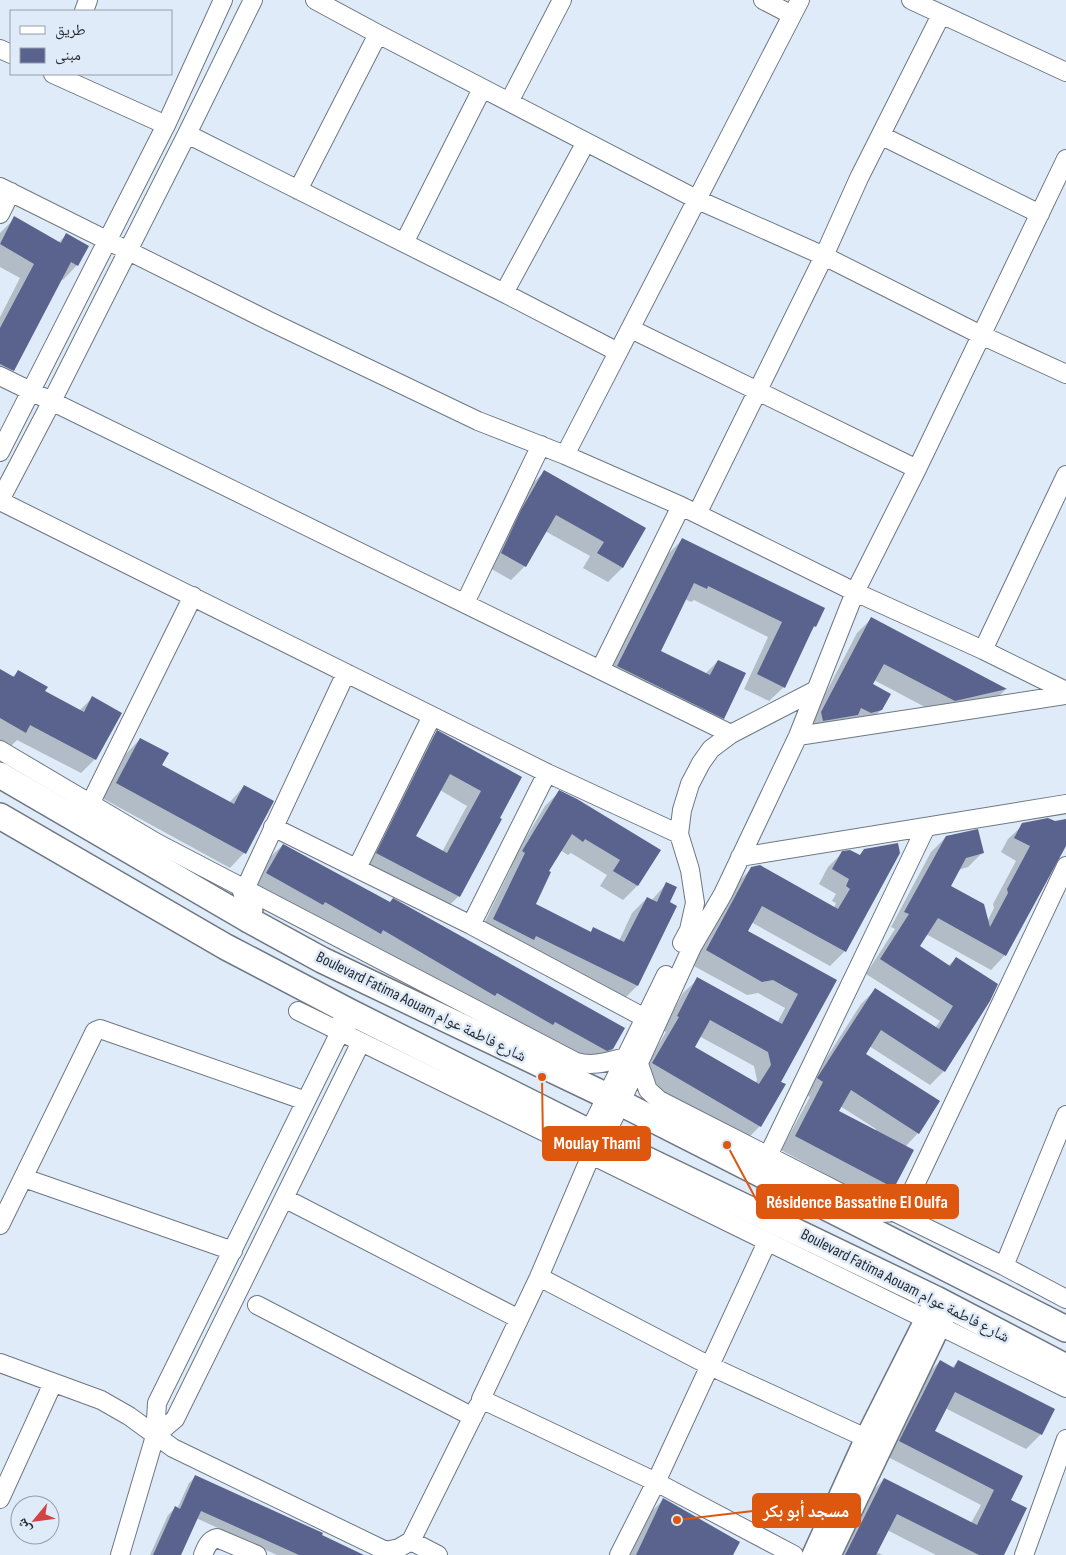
<svg xmlns="http://www.w3.org/2000/svg" width="1066" height="1555" viewBox="0 0 1066 1555" font-family="'Sofia Sans Condensed','Noto Naskh Arabic',sans-serif">
<style>
.shadow{fill:#0003;fill-rule:evenodd}
.building{fill:#5a638e;fill-rule:evenodd}
.lines{fill:none;stroke-linecap:round;stroke-linejoin:round}
.minor-casing{stroke:#6d7883;stroke-width:20}
.tertiary-casing{stroke:#6d7883;stroke-width:24}
.secondary-casing{stroke:#6d7883;stroke-width:28}
.minor{stroke:#fff;stroke-width:18}
.tertiary{stroke:#fff;stroke-width:21}
.secondary{stroke:#fff;stroke-width:25}
.labels{text-anchor:middle;dominant-baseline:central;stroke-width:5;stroke-linejoin:round;paint-order:stroke}
.street-label{font-size:16px;fill:#272c30;stroke:#dfebf8}
.leader{fill:none;stroke:#de570e;stroke-width:2}
.callout-dot{fill:#de570e;stroke:#dfebf8;stroke-width:2}
.callout{fill:#de570e;stroke:#de570e;stroke-width:2}
.callout-label{font-size:18px;text-anchor:middle;font-weight:bold;fill:#fff}
</style>
<rect width="100%" height="100%" fill="#dfebf8"/>
<path class="shadow" d="M 15,218 L 58,243 L 67,234 L 77,265 L 63,280 L 61,279 L 13,370 L 0,383 L 0,317 L 20,278 L 0,267 L 0,233 Z
M 544,472 L 644,529 L 622,568 L 608,582 L 583,568 L 590,556 L 545,531 L 525,566 L 511,580 L 488,567 L 530,486 Z
M 682,540 L 815,626 L 810,632 L 784,687 L 769,701 L 744,689 L 768,637 L 694,600 L 691,602 L 685,599 L 659,651 L 705,674 L 718,661 L 723,718 L 709,732 L 604,681 L 668,554 Z
M 872,618 L 1005,690 L 992,703 L 940,715 L 874,680 L 871,685 L 881,710 L 867,724 L 808,727 L 857,633 Z
M 0,670 L 12,677 L 18,672 L 44,691 L 79,711 L 92,698 L 95,759 L 81,773 L 17,740 L 11,746 L 0,740 Z
M 437,732 L 520,778 L 459,896 L 444,910 L 363,868 L 423,746 ZM 440,790 L 467,806 L 442,852 L 414,836 Z
M 140,739 L 161,765 L 229,803 L 244,786 L 273,802 L 244,853 L 230,868 L 102,798 L 126,754 Z
M 559,792 L 659,850 L 637,886 L 623,900 L 600,886 L 607,875 L 571,853 L 568,855 L 560,850 L 548,872 L 534,905 L 590,932 L 594,929 L 619,941 L 632,913 L 647,898 L 651,901 L 666,884 L 668,903 L 675,906 L 637,986 L 623,1000 L 479,934 L 511,868 L 509,866 L 545,806 Z
M 1066,820 L 1066,844 L 1005,955 L 991,970 L 926,934 L 918,947 L 948,966 L 956,959 L 997,985 L 944,1071 L 930,1085 L 869,1046 L 864,1054 L 918,1133 L 905,1147 L 912,1151 L 893,1188 L 878,1202 L 781,1150 L 810,1097 L 804,1093 L 861,1004 L 875,990 L 935,1028 L 940,1021 L 866,974 L 895,929 L 891,927 L 931,852 L 946,837 L 982,853 L 968,867 L 958,870 L 949,886 L 987,922 L 994,908 L 993,904 L 1016,861 L 1001,852 L 1008,839 L 1023,825 L 1055,823 ZM 840,1106 L 876,1129 L 875,1131 L 837,1111 Z
M 283,845 L 612,1049 L 597,1063 L 252,888 L 268,859 Z
M 864,850 L 898,853 L 845,951 L 830,966 L 751,922 L 746,932 L 835,981 L 780,1082 L 760,1126 L 746,1140 L 639,1078 L 666,1032 L 663,1030 L 683,993 L 698,979 L 777,1023 L 785,1008 L 758,993 L 747,995 L 692,965 L 737,883 L 752,868 L 834,908 L 836,903 L 832,901 L 836,894 L 819,884 L 828,867 L 843,852 L 859,856 ZM 699,1036 L 754,1066 L 757,1080 L 755,1083 L 693,1047 Z
M 940,1361 L 952,1368 L 958,1361 L 1041,1434 L 1026,1449 L 945,1408 L 933,1432 L 1010,1500 L 1003,1555 L 936,1555 L 887,1530 L 876,1552 L 883,1555 L 839,1555 L 870,1494 L 884,1479 L 971,1523 L 981,1505 L 886,1456 L 926,1376 Z
M 196,1476 L 320,1536 L 359,1555 L 277,1555 L 196,1518 L 180,1555 L 150,1555 L 168,1515 L 175,1508 L 177,1509 L 189,1483 Z
M 663,1500 L 732,1555 L 630,1555 L 649,1514 Z"/>
<path class="building" d="M 14,216 L 61,243 L 66,233 L 89,246 L 78,266 L 71,262 L 14,371 L 0,364 L 0,328 L 34,264 L 0,244 Z
M 544,470 L 646,528 L 623,568 L 597,553 L 604,542 L 556,515 L 526,567 L 501,553 L 521,510 Z
M 682,538 L 825,608 L 816,627 L 814,626 L 785,688 L 757,674 L 782,622 L 708,586 L 707,589 L 694,583 L 661,651 L 710,675 L 718,660 L 746,673 L 724,719 L 617,666 Z
M 871,617 L 1007,689 L 955,701 L 884,664 L 873,684 L 891,694 L 882,710 L 871,713 L 861,708 L 858,715 L 823,721 L 821,712 Z
M 0,669 L 14,677 L 18,670 L 48,687 L 45,691 L 84,712 L 92,696 L 122,713 L 96,760 L 30,725 L 26,733 L 0,718 Z
M 437,730 L 522,777 L 500,818 L 502,819 L 460,897 L 376,853 ZM 450,774 L 481,791 L 447,853 L 416,836 Z
M 140,738 L 169,753 L 162,765 L 234,804 L 244,785 L 274,801 L 246,854 L 116,783 Z
M 559,790 L 577,799 L 661,850 L 638,886 L 613,871 L 620,860 L 585,839 L 583,842 L 572,834 L 549,871 L 551,872 L 536,904 L 591,932 L 593,927 L 624,942 L 647,897 L 657,902 L 666,882 L 677,887 L 670,902 L 677,906 L 638,986 L 536,936 L 534,940 L 493,919 L 525,853 L 522,851 Z
M 1048,818 L 1055,821 L 1066,819 L 1066,846 L 1006,956 L 938,918 L 920,946 L 950,966 L 956,957 L 998,984 L 990,1001 L 945,1072 L 881,1030 L 866,1054 L 940,1101 L 919,1134 L 851,1090 L 839,1111 L 914,1150 L 894,1188 L 795,1136 L 823,1082 L 817,1078 L 875,988 L 939,1029 L 953,1006 L 880,959 L 909,914 L 904,912 L 946,836 L 978,829 L 984,853 L 966,858 L 951,886 L 984,904 L 990,927 L 1008,893 L 1007,889 L 1030,846 L 1014,838 L 1022,823 Z
M 898,843 L 900,853 L 846,952 L 762,906 L 748,931 L 837,980 L 781,1082 L 786,1084 L 761,1127 L 652,1063 L 679,1017 L 677,1016 L 697,977 L 782,1024 L 798,994 L 773,980 L 762,982 L 706,950 L 751,867 L 760,865 L 838,909 L 850,889 L 846,886 L 849,879 L 832,869 L 842,851 L 850,850 L 860,855 L 864,849 ZM 710,1020 L 768,1052 L 771,1065 L 759,1084 L 695,1047 Z
M 283,844 L 390,902 L 393,898 L 625,1028 L 613,1049 L 607,1051 L 555,1022 L 553,1025 L 497,993 L 495,996 L 383,930 L 381,934 L 325,902 L 323,905 L 266,873 Z
M 940,1360 L 954,1368 L 958,1360 L 1055,1409 L 1042,1435 L 955,1392 L 935,1431 L 1023,1476 L 1011,1500 L 1027,1508 L 1004,1555 L 979,1555 L 897,1514 L 876,1555 L 845,1555 L 884,1478 L 977,1525 L 994,1490 L 899,1441 Z
M 195,1475 L 323,1533 L 322,1535 L 364,1555 L 299,1555 L 201,1511 L 181,1555 L 153,1555 L 175,1506 L 180,1509 Z
M 663,1498 L 740,1542 L 733,1555 L 636,1555 Z"/>
<g class="lines">
<defs>
<path id="minor" d="M 315,0 L 378,34 L 698,200 L 824,256 L 981,335 L 1066,374
M 763,0 L 792,15
M 911,0 L 1066,72
M 84,11 L 88,0
M 0,49 L 11,54
M 53,74 L 166,125
M 509,102 L 562,0
M 187,134 L 504,293 L 618,352
M 882,136 L 1040,214
M 0,187 L 269,321 L 478,421 L 565,455 L 681,506 L 855,592 L 983,650 L 1066,691
M 298,190 L 378,34
M 0,214 L 11,192
M 404,243 L 482,89
M 504,293 L 586,142
M 631,329 L 917,469
M 0,376 L 731,734
M 0,452 L 166,125 L 223,0
M 565,455 L 800,0
M 0,500 L 52,401 L 187,134 L 253,0
M 0,501 L 547,773 L 679,834
M 697,514 L 824,256 L 859,178 L 941,15
M 465,603 L 541,445
M 983,650 L 1066,475
M 600,670 L 681,506
M 798,736 L 1066,695
M 0,750 L 157,843 L 576,1062 C 594,1067 609,1061 626,1057
M 90,804 L 193,596
M 273,827 L 471,925 L 645,1018
M 740,857 L 1066,804
M 357,868 L 432,716
M 245,889 L 346,673
M 471,925 L 547,773
M 682,943 L 689,930 L 695,903 L 690,870 L 679,834 L 682,810 L 690,784 L 701,763 L 711,749 L 731,734 L 816,690
M 298,1011 L 1066,1388
M 639,1064 L 648,1090 L 659,1100 L 880,1213 C 891,1213 898,1212 906,1204 L 1066,866
M 589,1132 L 666,975
M 604,1139 L 692,947 L 723,894 L 798,736 L 855,592 L 917,469 L 1066,159
M 595,1146 L 539,1277 L 481,1399 L 656,1482 L 794,1555
M 764,1164 L 926,827
M 24,1178 L 233,1251
M 284,1198 L 519,1319
M 894,1212 L 1004,1266 L 1066,1299
M 0,1225 L 95,1031 L 100,1029 L 306,1101
M 1004,1266 L 1066,1115
M 539,1277 L 710,1366 L 866,1438
M 257,1305 L 473,1417
M 0,1363 L 101,1400 L 129,1416 L 173,1448 L 386,1551
M 155,1436 L 175,1419 L 361,1042
M 0,1499 L 53,1383
M 411,1541 L 438,1555
M 120,1555 L 155,1436 L 157,1403 L 340,1032
M 203,1555 C 206,1547 209,1540 217,1538 L 257,1555
M 384,1555 L 386,1551 L 399,1548 L 411,1541 L 478,1406
M 619,1555 L 656,1482 L 767,1242
M 1024,1555 L 1066,1439"/>
<path id="tertiary" d="M 813,1555 L 866,1438 L 936,1299
M 830,1555 L 949,1306"/>
<path id="secondary" d="M 0,775 L 249,920 L 322,960 L 607,1096 L 1066,1329
M 0,816 L 226,947 L 350,1012 L 589,1132 L 936,1299 L 1066,1367
M 245,889 L 250,906 L 249,920
M 340,1032 L 350,1012"/>
</defs>
<use href="#minor" class="minor-casing"/>
<use href="#tertiary" class="tertiary-casing"/>
<use href="#secondary" class="secondary-casing"/>
<use href="#minor" class="minor"/>
<use href="#tertiary" class="tertiary"/>
<use href="#secondary" class="secondary"/>
</g>
<g class="labels">
<g class="street-label">
<text transform="translate(421 1007) rotate(26)">Boulevard Fatima Aouam شارع فاطمة عوام</text>
<text transform="translate(905 1286) rotate(27)">Boulevard Fatima Aouam شارع فاطمة عوام</text>
</g>
</g>
<path class="leader" d="M542 1077L543 1143M727 1145L757 1201M677 1520L753 1511"/>
<g class="callout-dot">
<circle cx="542" cy="1077" r="5"/>
<circle cx="727" cy="1145" r="5"/>
<circle cx="677" cy="1520" r="5"/>
</g>
<g class="callout">
<rect x="543" y="1127" width="107" height="33" rx="5"/>
<rect x="757" y="1185" width="201" height="33" rx="5"/>
<rect x="753" y="1494" width="107" height="33" rx="5"/>
</g>
<g class="callout-label">
<text x="597" y="1149">Moulay Thami</text>
<text x="857" y="1208">Résidence Bassatine El Oulfa</text>
<text x="806" y="1517">مسجد أبو بكر</text>
</g>
<rect x="10" y="10" width="162" height="65" fill="#dfebf8" stroke="#959fa8"/>
<rect x="20" y="26" width="25" height="8" fill="#ffffff" stroke="#959fa8"/>
<text x="55" y="35" font-size="15" fill="#272c30">طريق</text>
<rect x="20" y="48" width="25" height="15" fill="#5a638e" stroke="#959fa8"/>
<text x="55" y="60" font-size="15" fill="#272c30">مبنى</text>
<g transform="translate(35 1520) rotate(241)"><circle r="24" fill="#dfebf8" stroke="#959fa8"/>
<path d="M0-4L9 19L0 12L-9 19Z" fill="#d24343"/>
<text y="-8" font-size="14" font-weight="bold" text-anchor="middle" fill="#272c30">ش</text>
</g>
</svg>
